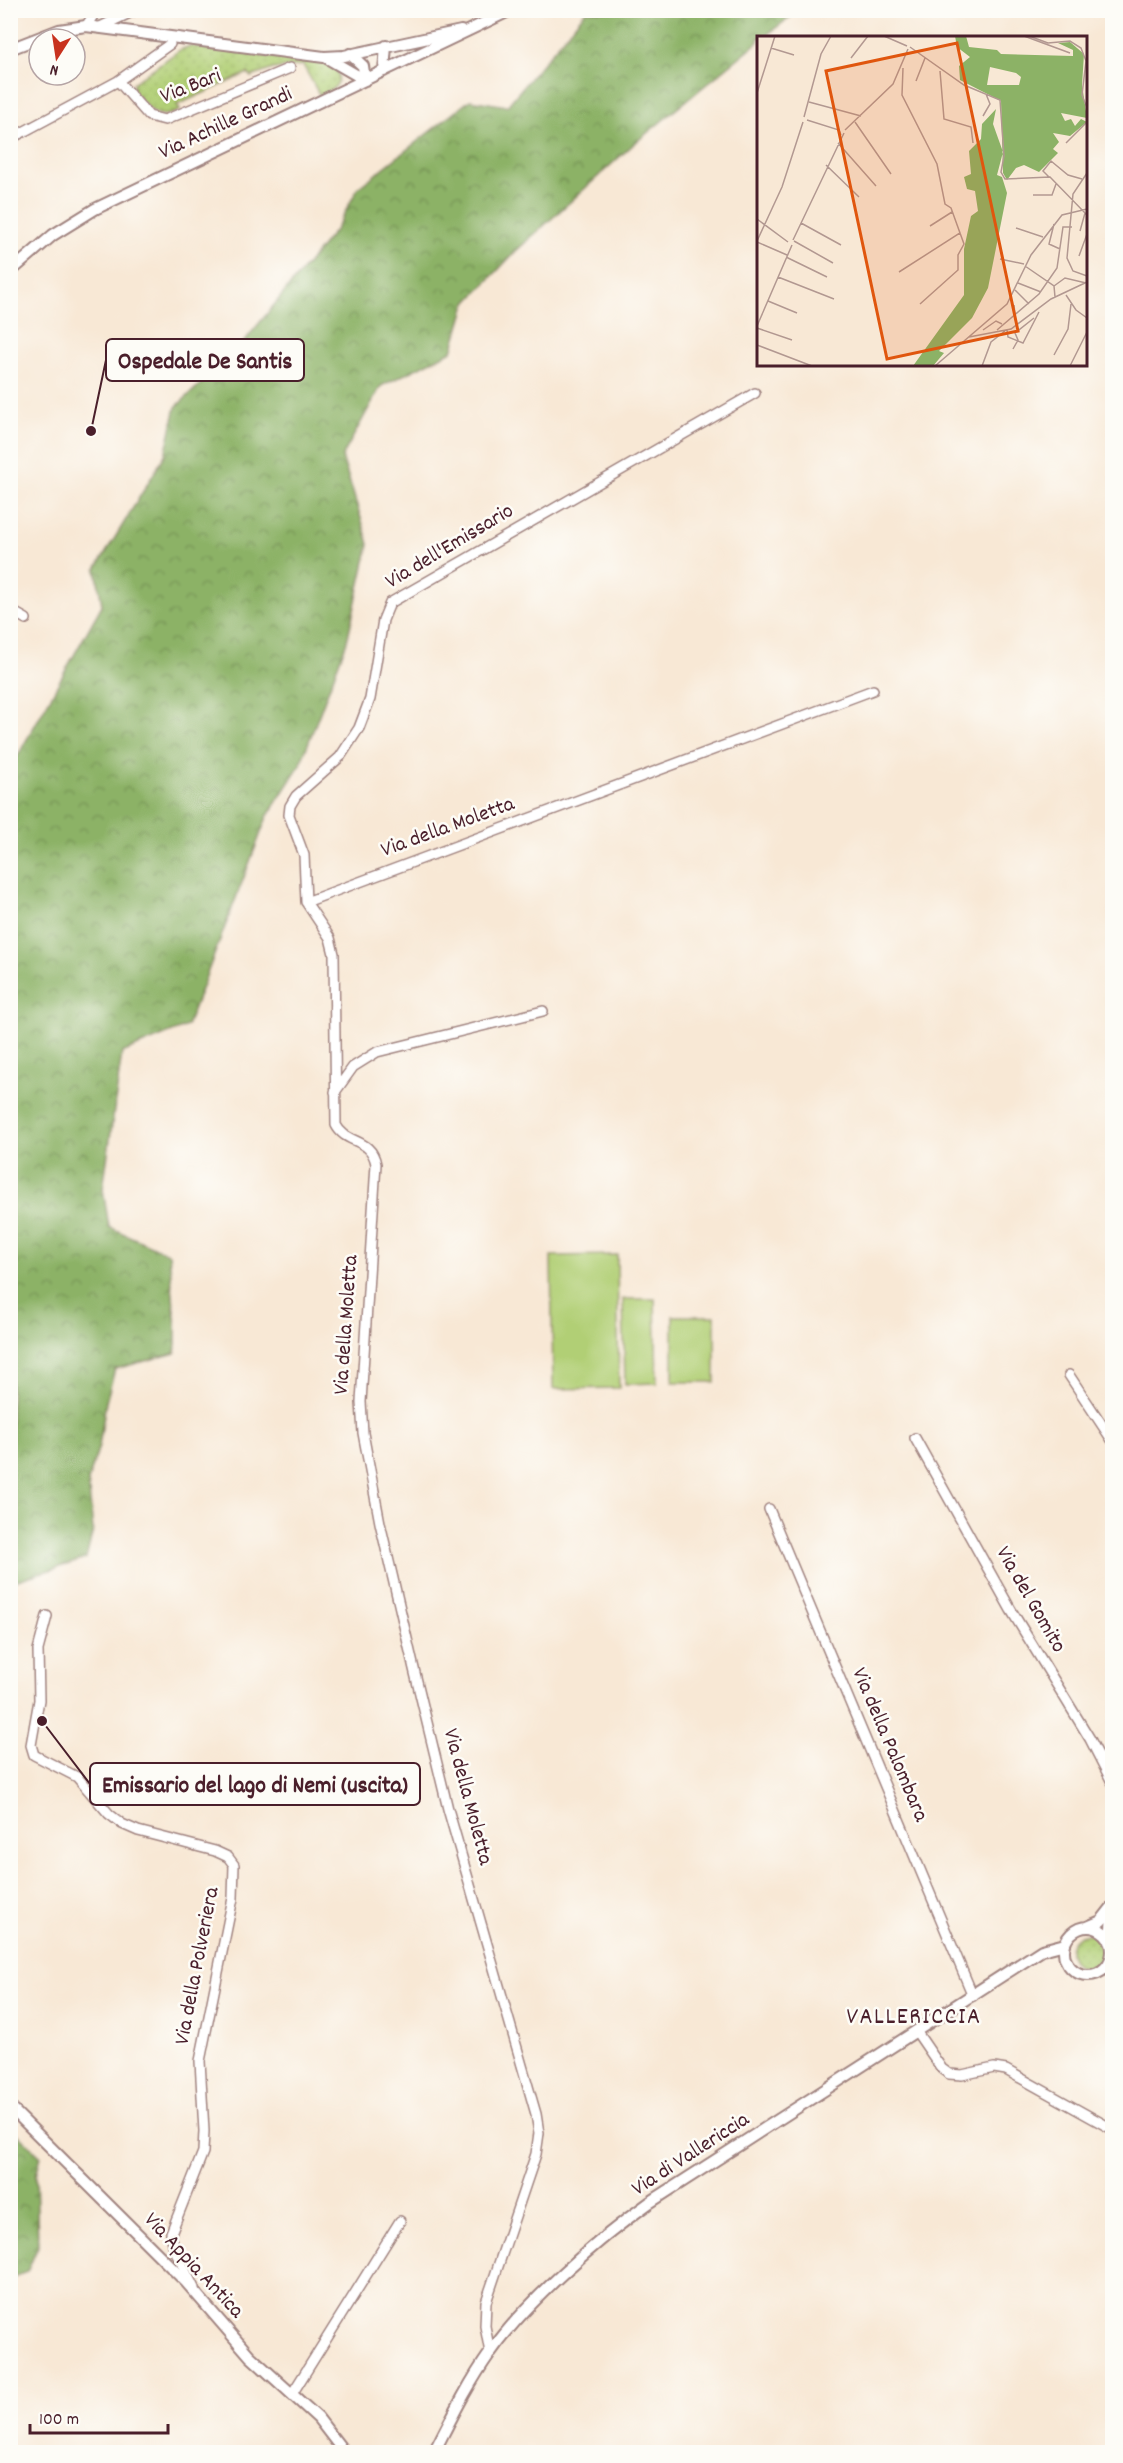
<svg xmlns="http://www.w3.org/2000/svg" width="1123" height="2463" viewBox="0 0 1123 2463" font-family="Dekko,sans-serif">
<style>
.green{fill:url(#green-dots);stroke:#7e7750;stroke-width:1.5}
.forest{fill:url(#forest-crowns);stroke:#6b6848;stroke-width:1.5}
.pitch{fill:#b1cf75;stroke:#7e7750;stroke-width:1.5}
.lines{fill:none;stroke-linecap:round;stroke-linejoin:round}
.minor-casing{stroke:#a18480;stroke-width:12}
.tertiary-casing{stroke:#a18480;stroke-width:14}
.minor{stroke:#fff;stroke-width:9}
.tertiary{stroke:#fff;stroke-width:10}
.labels{text-anchor:middle;dominant-baseline:central;stroke-width:5;stroke-linejoin:round;paint-order:stroke}
.street-label{font-size:22px;fill:#4a1f2b;stroke:#fdfcf7}
.neighbourhood-label{font-size:24px;letter-spacing:1.5px;fill:#4a1f2b;stroke:#fdfcf7}
.inset-road{fill:none;stroke:#b29891;stroke-width:1.5}
.view{fill:#e0560e;fill-opacity:0.15;stroke:#e0560e;stroke-width:3}
.inset-edge{fill:none;stroke:#4a1f2b;stroke-width:3}
.leader{fill:none;stroke:#4a1f2b;stroke-width:2}
.callout-dot{fill:#4a1f2b;stroke:#fdfcf7;stroke-width:2}
.callout{fill:#fdfcf7;stroke:#4a1f2b;stroke-width:2}
.callout-label{font-size:24px;text-anchor:middle;font-weight:bold;fill:#4a1f2b}
</style>
<defs>
<pattern id="green-dots" width="8" height="8" patternUnits="userSpaceOnUse" patternTransform="scale(1.5)"><rect width="8" height="8" fill="#b1cf75"/><path d="M2 2h.1M6 6h.1" fill="none" stroke="#9ab165" stroke-width="1.8" stroke-linecap="round"/></pattern>
<pattern id="forest-crowns" width="20" height="18" patternUnits="userSpaceOnUse" patternTransform="scale(1.5)"><rect width="20" height="18" fill="#8cb266"/><path d="M2 6a3 3 0 1 1 6 0M12 15a3 3 0 1 1 6 0" fill="none" stroke="#749054"/></pattern>
</defs>
<rect width="100%" height="100%" fill="#fdfcf7"/>
<filter id="ink" filterUnits="userSpaceOnUse"><feTurbulence type="fractalNoise" baseFrequency=".0167" numOctaves="2"/><feDisplacementMap in="SourceGraphic" scale="12" xChannelSelector="R" yChannelSelector="G"/><feConvolveMatrix kernelMatrix="1 2 1 2 8 2 1 2 1" color-interpolation-filters="sRGB"/></filter>
<filter id="wash" filterUnits="userSpaceOnUse"><feTurbulence type="fractalNoise" baseFrequency=".008" numOctaves="4" result="noise"/><feDisplacementMap in="SourceGraphic" scale="24" xChannelSelector="R" yChannelSelector="G"/><feGaussianBlur stdDeviation="1.35" result="paint"/><feColorMatrix in="noise" values="0 0 0 0 0 0 0 0 0 0 0 0 0 0 0 0 0 1.4 0 .05"/><feComposite in="paint" operator="in"/></filter>
<g filter="url(#wash)">
<rect width="100%" height="100%" fill="#f8e8d5"/>
<path class="green" d="M 190,46 L 327,64 L 336,69 C 344,85 332,90 320,96 L 303,65 L 273,69 L 251,77 L 248,73 L 177,105 L 180,110 C 156,123 149,108 133,91 L 133,83 L 180,50 Z
M1070 1951a17 17 0 1 1 34 0a17 17 0 1 1-34 0Z"/>
<path class="forest" d="M 586,11 L 798,11 L 764,37 L 758,38 L 758,42 L 635,143 L 516,251 L 466,304 L 452,351 L 381,386 L 342,457 L 369,544 L 347,641 L 300,765 L 267,817 L 187,1026 L 122,1053 L 103,1189 L 109,1227 L 169,1254 L 176,1327 L 176,1353 L 115,1369 L 106,1402 L 99,1446 L 88,1481 L 93,1530 L 86,1559 L 11,1582 L 11,768 L 102,605 L 96,569 L 165,455 L 176,407 L 239,348 L 336,229 L 358,188 L 470,100 L 507,106 Z
M 10,2127 L 41,2156 L 36,2175 L 38,2246 L 27,2272 L 11,2278 Z"/>
<path class="pitch" d="M 617,1255 L 619,1388 L 553,1389 L 551,1256 Z
M 623,1299 L 655,1299 L 657,1383 L 625,1384 Z
M 673,1316 L 715,1316 L 715,1382 L 673,1382 Z"/>
</g>
<g filter="url(#ink)">
<g class="lines">
<defs>
<path id="minor" d="M 86,26 L 97,10
M 100,27 L 136,10
M 118,81 L 149,116 L 165,120 L 290,68
M 10,139 L 118,81 L 170,44
M 10,610 L 26,619
M 306,902 L 304,855 L 289,815 L 290,806 L 296,796 L 340,757 L 359,728 L 370,699 L 383,620 L 390,603 L 755,393
M 335,1092 L 353,1067 L 377,1052 L 543,1011
M 1069,1375 L 1112,1440
M 915,1438 L 1011,1610 L 1090,1739 L 1112,1782
M 769,1509 L 973,1996
M 47,1616 L 38,1650 L 39,1700 L 31,1745 L 34,1755 L 77,1777 L 109,1814 L 122,1824 L 138,1831 L 215,1851 L 228,1857 L 234,1865 L 233,1898 L 200,2061 L 204,2131 L 203,2152 L 171,2233 L 174,2248 L 194,2288
M 1101,1971 L 1112,1966
M 916,2031 L 942,2069 L 949,2074 L 962,2075 L 994,2068 L 1006,2070 L 1112,2129
M 490,2353 L 485,2326 L 486,2302 L 536,2154 L 539,2133 L 536,2114 L 448,1809 L 415,1673 L 380,1523 L 363,1433 L 361,1402 L 376,1164 C 371,1137 346,1145 336,1125 L 334,954 L 330,938 L 306,902 L 873,690
M 292,2394 L 400,2221"/>
<path id="tertiary" d="M 10,49 L 59,30 L 86,26 L 324,57 L 344,56 L 461,31
M 350,54 L 363,66 L 365,80
M 325,57 L 365,80
M 384,71 L 386,46
M 10,272 L 53,235 L 95,209 L 511,10
M 1087,1927 L 1101,1921 L 1112,1907
M1064 1951a24 24 0 1 1 48 0a24 24 0 1 1-48 0Z
M 1110,1942 L 1112,1915
M 10,2107 L 186,2282 L 250,2356 L 318,2418 L 344,2452
M 434,2452 C 451,2419 468,2384 490,2353 C 527,2301 597,2240 649,2203 L 1042,1950 L 1065,1944"/>
</defs>
<use href="#minor" class="minor-casing"/>
<use href="#tertiary" class="tertiary-casing"/>
<use href="#minor" class="minor"/>
<use href="#tertiary" class="tertiary"/>
</g>
</g>
<g class="labels">
<g class="street-label">
<text transform="translate(191 87) rotate(-21)">Via Bari</text>
<text transform="translate(226 124) rotate(-25)">Via Achille Grandi</text>
<text transform="translate(450 547) rotate(-31)">Via dell'Emissario</text>
<text transform="translate(448 828) rotate(-20)">Via della Moletta</text>
<text transform="translate(347 1325) rotate(-86)">Via della Moletta</text>
<text transform="translate(1030 1600) rotate(60)">Via del Gomito</text>
<text transform="translate(889 1745) rotate(67)">Via della Palombara</text>
<text transform="translate(467 1797) rotate(75)">Via della Moletta</text>
<text transform="translate(198 1966) rotate(-79)">Via della Polveriera</text>
<text transform="translate(691 2155) rotate(-33)">Via di Vallericcia</text>
<text transform="translate(193 2266) rotate(47)">Via Appia Antica</text>
</g>
<g class="neighbourhood-label">
<text x="914" y="2018">VALLERICCIA</text>
</g>
</g>
<g transform="translate(757 36)">
<rect width="330" height="330" fill="#f8e8d5"/>
<path d="M 198,0 L 209,0 L 212,11 L 240,14 L 244,18 L 316,20 L 316,14 L 301,7 L 313,6 L 327,18 L 325,49 L 330,82 L 304,77 L 308,85 L 314,83 L 318,90 L 324,83 L 330,86 L 313,100 L 296,97 L 302,106 L 296,113 L 301,117 L 282,136 L 267,129 L 259,132 L 250,144 L 246,137 L 244,65 L 203,44 L 202,30 L 213,21 L 200,11 ZM 233,31 L 259,37 L 264,41 L 262,49 L 230,49 ZM 239,73 L 236,88 L 246,116 L 240,139 L 245,141 L 250,157 L 231,252 L 215,282 L 182,315 L 187,317 L 176,330 L 156,330 L 207,259 L 207,213 L 214,180 L 221,175 L 218,155 L 210,153 L 207,141 L 214,138 L 212,115 L 224,103 L 225,88 Z" fill="#8cb266" fill-rule="evenodd"/>
<path class="inset-road" d="M 127,0 L 150,10M 267,0 L 313,17M 272,0 L 291,7 L 313,5 L 324,12 L 329,25 L 325,59 L 330,72M 153,11 L 207,49 L 243,64 L 247,120 L 244,136 L 248,143 L 293,141 L 330,179M 14,12 L 37,19M 94,22 L 111,0M 183,35 L 187,83 L 214,91 L 216,107M 159,45 L 168,22M 0,57 L 18,0M 52,66 L 104,80M 226,80 L 233,68 L 229,58M 47,81 L 64,18 L 74,0M 50,84 L 82,94 L 84,99M 98,86 L 134,138M 88,94 L 136,48 L 151,13M 81,107 L 119,150M 309,107 L 330,86M 69,129 L 102,161M 330,137 L 316,158 L 310,222 L 316,235 L 330,240M 292,141 L 286,135 L 294,125 L 311,139 L 325,143M 276,159 L 295,159 L 299,148M 0,183 L 31,206M 44,187 L 84,209M 297,188 L 292,208 L 303,213M 173,190 L 195,176M 259,192 L 286,201M 323,195 L 328,177M 36,204 L 87,97M 0,205 L 25,151 L 46,86M 37,205 L 76,227M 0,206 L 30,219M 322,220 L 330,198M 29,221 L 70,241M 243,223 L 267,228M 268,230 L 297,250 L 298,261M 142,236 L 203,197 L 194,172 L 188,168 L 180,128 L 145,59 L 146,32M 21,241 L 77,263M 261,247 L 284,256M 297,250 L 308,242 L 329,247M 258,254 L 272,268M 309,259 L 319,274 L 330,282M 11,265 L 40,277M 163,268 L 201,234 L 201,219 L 207,208 L 203,197M 257,269 L 259,288M 0,290 L 35,209M 0,292 L 35,304M 226,294 L 239,285 L 245,288M 240,294 L 282,258 L 300,232 L 306,191 L 315,191M 250,294 L 251,301 L 266,307 L 282,276M 212,301 L 254,293 L 294,263 L 330,246M 0,309 L 55,330M 256,313 L 261,304 L 258,297 L 277,282M 297,319 L 311,293 L 314,268M 178,330 L 250,268 L 274,219 L 305,179 L 330,173M 225,330 L 234,306 L 248,295M 313,330 L 330,296"/>
<path class="view" d="M 200,7 L 261,295 L 130,323 L 69,35 Z"/>
<rect width="330" height="330" class="inset-edge"/>
</g>
<path class="leader" d="M91 431L106 360M42 1721L90 1784"/>
<g class="callout-dot">
<circle cx="91" cy="431" r="6"/>
<circle cx="42" cy="1721" r="6"/>
</g>
<g class="callout">
<rect x="106" y="339" width="198" height="42" rx="6"/>
<rect x="90" y="1763" width="330" height="42" rx="6"/>
</g>
<g class="callout-label">
<text x="205" y="368">Ospedale De Santis</text>
<text x="255" y="1792">Emissario del lago di Nemi (uscita)</text>
</g>
<rect width="1123" height="2463" fill="none" stroke="#fdfcf7" stroke-width="36"/>
<g transform="translate(57 57) rotate(192)"><circle r="28" fill="#fdfcf7" stroke="#b5a4a5" stroke-width="1.5"/>
<path d="M0-4.5L10 22L0 15L-10 22Z" fill="#c8321e"/>
<text y="-9" font-size="16" font-weight="bold" text-anchor="middle" fill="#4a1f2b">N</text>
</g>
<path d="M30 2424v9h138v-9" fill="none" stroke="#4a1f2b" stroke-width="3"/>
<text x="39" y="2424" font-size="18" fill="#4a1f2b" stroke="#fdfcf7" stroke-width="4.5" paint-order="stroke">100 m</text>
</svg>
